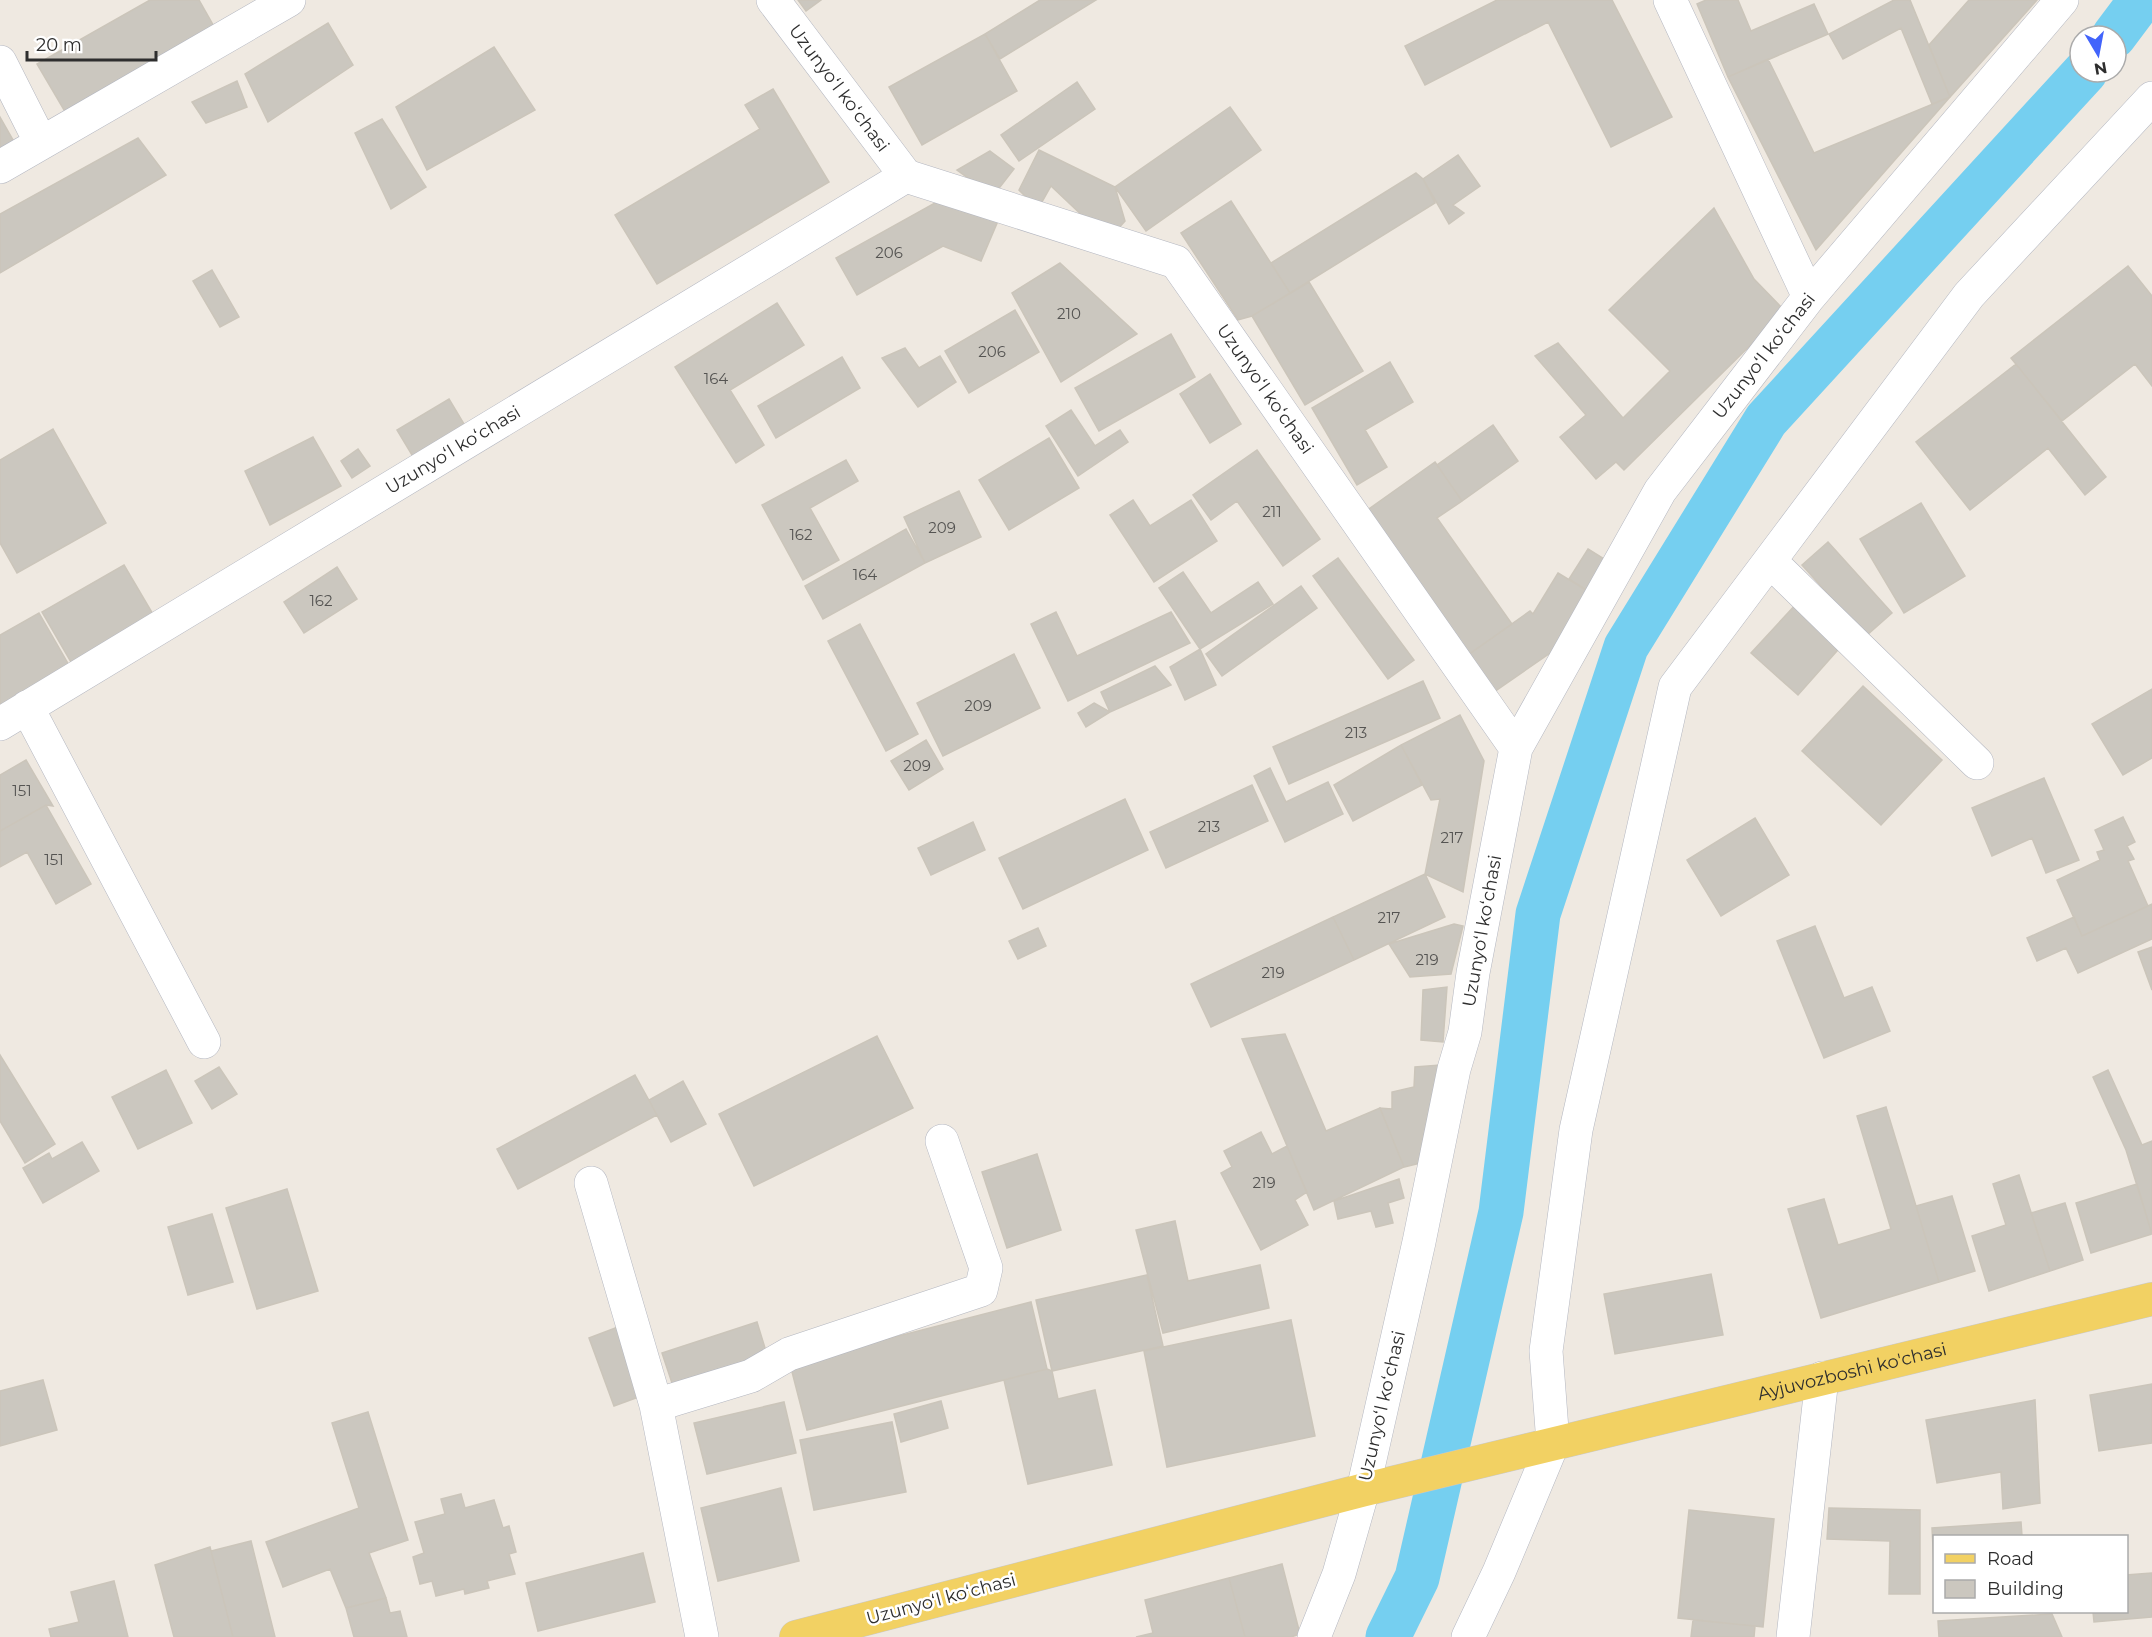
<svg xmlns="http://www.w3.org/2000/svg" width="2152" height="1637" viewBox="0 0 2152 1637" font-family="Montserrat,sans-serif">
<style>
.lines{fill:none;stroke-linecap:round;stroke-linejoin:round}
.canal{stroke:#75cff0;stroke-width:45}
.building{fill:#cbc7bf;stroke:#cbc5ba;stroke-width:1.5}
.minor-casing{stroke:#b4b7c1;stroke-width:34}
.major-casing{stroke:#c9c9c9;stroke-width:34}
.minor{stroke:#fff;stroke-width:33}
.major{stroke:#f2d163;stroke-width:33}
.labels{text-anchor:middle;dominant-baseline:central;stroke-width:5;stroke-linejoin:round;paint-order:stroke}
.number-label{font-size:15px;fill:#555452}
.street-label{font-size:18px;fill:#2e2e2e;stroke:#fff}
</style>
<rect width="100%" height="100%" fill="#efe9e1"/>
<g class="lines">
<path class="canal" d="M 2114,36 L 2141,0
M 1388,1637 L 1417,1578 L 1501,1212 L 1538,914 L 1626,647 L 1766,420 L 2085,72"/>
</g>
<path class="building" d="M 150,0 L 199,0 L 216,30 L 67,115 L 37,64 Z
M 798,0 L 821,0 L 806,11 Z
M 1040,0 L 1096,0 L 1000,59 L 985,34 Z
M 1497,0 L 1612,0 L 1672,117 L 1611,147 L 1548,22 L 1425,85 L 1405,46 Z
M 1706,0 L 1738,0 L 1751,31 L 1814,4 L 1828,34 L 1728,77 L 1697,4 Z
M 1894,0 L 1910,0 L 1950,97 L 1932,104 L 1901,28 L 1843,59 L 1829,34 Z
M 1969,0 L 2037,0 L 1950,97 L 1929,45 Z
M 328,23 L 353,65 L 268,122 L 245,74 Z
M 985,34 L 1017,91 L 922,145 L 889,87 Z
M 494,47 L 535,110 L 427,170 L 396,107 Z
M 1768,59 L 1814,153 L 1950,97 L 1816,250 L 1728,77 Z
M 237,81 L 247,107 L 206,123 L 192,102 Z
M 1077,82 L 1095,109 L 1019,161 L 1001,135 Z
M 773,89 L 829,182 L 657,284 L 615,215 L 760,129 L 745,105 Z
M 1230,107 L 1261,150 L 1146,231 L 1115,187 Z
M 0,117 L 17,147 L 0,157 Z
M 382,119 L 426,187 L 391,209 L 355,133 Z
M 138,138 L 166,175 L 0,273 L 0,214 Z
M 1039,150 L 1115,187 L 1125,221 L 1108,240 L 1051,186 L 1038,209 L 1019,190 Z
M 990,151 L 1014,169 L 993,196 L 957,170 Z
M 1458,155 L 1480,186 L 1453,205 L 1464,213 L 1449,224 L 1423,179 Z
M 1416,173 L 1423,179 L 1435,203 L 1290,293 L 1271,263 Z
M 942,199 L 998,221 L 981,261 L 943,246 L 857,295 L 836,258 Z
M 1231,201 L 1290,293 L 1252,316 L 1238,320 L 1181,233 Z
M 1714,208 L 1754,279 L 1785,311 L 1624,470 L 1616,462 L 1596,479 L 1560,437 L 1586,415 L 1535,356 L 1558,343 L 1623,418 L 1670,371 L 1609,310 Z
M 1060,263 L 1137,334 L 1061,382 L 1012,293 Z
M 2128,266 L 2152,296 L 2152,386 L 2135,364 L 2062,421 L 2011,358 Z
M 212,270 L 239,317 L 220,327 L 193,281 Z
M 1309,282 L 1363,371 L 1305,405 L 1252,316 Z
M 777,303 L 804,345 L 730,390 L 764,445 L 736,463 L 675,367 Z
M 1015,310 L 1039,352 L 969,393 L 945,351 Z
M 1171,334 L 1195,377 L 1099,431 L 1075,388 Z
M 905,348 L 919,368 L 940,356 L 956,382 L 918,407 L 882,358 Z
M 842,357 L 860,388 L 776,438 L 758,406 Z
M 1390,362 L 1413,402 L 1365,430 L 1387,467 L 1357,485 L 1312,408 Z
M 2016,364 L 2106,477 L 2085,495 L 2048,448 L 1970,510 L 1916,442 Z
M 1210,374 L 1241,424 L 1210,443 L 1180,394 Z
M 449,399 L 467,429 L 415,460 L 397,430 Z
M 1071,410 L 1095,446 L 1120,430 L 1128,442 L 1078,476 L 1046,426 Z
M 1493,425 L 1518,461 L 1462,501 L 1437,465 Z
M 53,429 L 106,523 L 17,573 L 0,543 L 0,460 Z
M 313,437 L 341,486 L 270,525 L 245,471 Z
M 1049,438 L 1079,488 L 1009,530 L 979,480 Z
M 358,449 L 370,466 L 352,478 L 341,461 Z
M 1257,450 L 1320,539 L 1283,566 L 1237,501 L 1211,520 L 1193,495 Z
M 846,460 L 858,481 L 810,508 L 839,560 L 803,580 L 762,505 Z
M 1435,462 L 1462,501 L 1437,518 L 1512,624 L 1468,655 L 1366,511 Z
M 959,491 L 981,537 L 925,563 L 904,517 Z
M 1133,500 L 1150,526 L 1191,500 L 1217,541 L 1154,582 L 1110,515 Z
M 1921,503 L 1965,576 L 1904,613 L 1860,539 Z
M 906,529 L 925,563 L 823,619 L 805,586 Z
M 1828,542 L 1892,613 L 1866,636 L 1802,565 Z
M 1588,549 L 1609,562 L 1591,593 L 1569,579 Z
M 1338,558 L 1414,660 L 1388,679 L 1313,576 Z
M 124,565 L 157,621 L 75,669 L 42,612 Z
M 337,567 L 357,599 L 304,633 L 284,602 Z
M 1183,572 L 1211,613 L 1258,582 L 1273,604 L 1200,649 L 1159,588 Z
M 1558,573 L 1591,593 L 1556,649 L 1494,692 L 1468,655 L 1530,611 L 1533,614 Z
M 1301,586 L 1317,608 L 1222,676 L 1206,654 Z
M 1798,602 L 1844,643 L 1798,695 L 1751,653 Z
M 1056,612 L 1077,656 L 1171,612 L 1190,643 L 1068,701 L 1031,624 Z
M 39,613 L 70,667 L 0,706 L 0,635 Z
M 860,624 L 918,734 L 886,751 L 828,641 Z
M 1200,649 L 1216,685 L 1185,700 L 1170,667 Z
M 1014,654 L 1040,708 L 943,756 L 917,703 Z
M 1155,666 L 1171,685 L 1110,712 L 1101,692 Z
M 1423,681 L 1440,718 L 1289,784 L 1273,747 Z
M 1863,686 L 1942,760 L 1881,825 L 1802,751 Z
M 2152,689 L 2152,758 L 2123,775 L 2092,724 Z
M 1094,703 L 1110,712 L 1086,727 L 1078,713 Z
M 1460,715 L 1484,761 L 1463,892 L 1425,874 L 1440,799 L 1431,800 L 1401,745 Z
M 926,740 L 943,769 L 909,790 L 891,761 Z
M 1401,745 L 1422,785 L 1353,821 L 1334,785 Z
M 26,760 L 53,806 L 46,805 L 0,831 L 0,775 Z
M 1270,768 L 1286,802 L 1328,782 L 1343,814 L 1285,842 L 1254,776 Z
M 2044,778 L 2079,860 L 2046,873 L 2032,838 L 1992,856 L 1972,808 Z
M 1252,785 L 1268,821 L 1166,868 L 1150,832 Z
M 1125,799 L 1148,850 L 1023,909 L 999,858 Z
M 46,805 L 91,884 L 56,904 L 27,852 L 0,867 L 0,831 Z
M 2123,817 L 2135,842 L 2127,846 L 2134,859 L 2128,861 L 2148,906 L 2082,936 L 2057,880 L 2100,860 L 2097,852 L 2104,850 L 2095,830 Z
M 1755,818 L 1789,875 L 1721,916 L 1687,860 Z
M 973,822 L 985,850 L 931,875 L 918,848 Z
M 1425,874 L 1445,917 L 1354,960 L 1333,917 Z
M 2152,904 L 2152,939 L 2078,973 L 2066,948 L 2037,961 L 2027,938 L 2074,917 L 2082,936 Z
M 1333,917 L 1354,960 L 1211,1027 L 1191,984 Z
M 1454,924 L 1463,926 L 1451,974 L 1410,977 L 1389,944 Z
M 1815,926 L 1844,998 L 1872,987 L 1890,1031 L 1824,1058 L 1777,941 Z
M 1038,928 L 1046,946 L 1018,959 L 1009,941 Z
M 2152,947 L 2152,990 L 2138,952 Z
M 1447,987 L 1443,1042 L 1421,1040 L 1423,990 Z
M 1285,1034 L 1326,1131 L 1380,1108 L 1404,1167 L 1314,1210 L 1242,1039 Z
M 877,1036 L 913,1108 L 754,1186 L 719,1114 Z
M 0,1055 L 55,1144 L 25,1163 L 0,1121 Z
M 1440,1065 L 1421,1163 L 1404,1167 L 1380,1108 L 1392,1109 L 1392,1092 L 1414,1087 L 1415,1067 Z
M 219,1067 L 237,1094 L 212,1109 L 195,1081 Z
M 166,1070 L 192,1123 L 138,1149 L 112,1097 Z
M 2108,1070 L 2142,1145 L 2152,1141 L 2152,1234 L 2126,1150 L 2093,1077 Z
M 635,1075 L 657,1115 L 518,1189 L 497,1149 Z
M 683,1081 L 706,1124 L 671,1142 L 649,1100 Z
M 1886,1107 L 1939,1282 L 1821,1318 L 1788,1209 L 1824,1199 L 1838,1245 L 1891,1229 L 1857,1116 Z
M 1261,1132 L 1272,1154 L 1287,1146 L 1307,1192 L 1295,1200 L 1308,1225 L 1261,1250 L 1221,1173 L 1232,1167 L 1224,1151 Z
M 82,1142 L 99,1171 L 43,1203 L 23,1168 L 49,1153 L 52,1159 Z
M 1037,1154 L 1061,1230 L 1007,1248 L 982,1172 Z
M 2019,1175 L 2050,1271 L 1989,1291 L 1972,1236 L 2006,1225 L 1993,1184 Z
M 1399,1179 L 1404,1198 L 1388,1203 L 1393,1223 L 1376,1227 L 1371,1211 L 1338,1219 L 1334,1201 Z
M 2137,1184 L 2152,1234 L 2091,1253 L 2076,1203 Z
M 287,1189 L 318,1291 L 257,1309 L 226,1208 Z
M 1952,1196 L 1975,1271 L 1939,1282 L 1916,1206 Z
M 2065,1203 L 2083,1260 L 2050,1271 L 2031,1213 Z
M 212,1214 L 233,1282 L 188,1295 L 168,1227 Z
M 1175,1221 L 1188,1281 L 1260,1265 L 1269,1308 L 1163,1333 L 1136,1230 Z
M 1711,1274 L 1723,1335 L 1615,1354 L 1604,1294 Z
M 1147,1275 L 1163,1346 L 1052,1371 L 1036,1300 Z
M 1031,1302 L 1047,1369 L 807,1430 L 790,1364 Z
M 1291,1320 L 1315,1436 L 1167,1467 L 1144,1351 Z
M 757,1322 L 769,1361 L 675,1392 L 662,1353 Z
M 618,1327 L 644,1395 L 614,1406 L 589,1338 Z
M 1047,1369 L 1052,1371 L 1058,1399 L 1095,1390 L 1112,1465 L 1028,1484 L 1004,1380 Z
M 43,1380 L 57,1430 L 0,1446 L 0,1391 Z
M 2152,1384 L 2152,1443 L 2099,1451 L 2090,1395 Z
M 2035,1400 L 2040,1503 L 2003,1509 L 2001,1472 L 1937,1483 L 1926,1420 Z
M 941,1401 L 948,1428 L 901,1442 L 894,1414 Z
M 784,1402 L 796,1453 L 707,1474 L 694,1423 Z
M 368,1412 L 408,1540 L 369,1553 L 386,1598 L 346,1608 L 330,1569 L 283,1587 L 266,1542 L 359,1508 L 332,1423 Z
M 892,1422 L 906,1492 L 814,1510 L 800,1440 Z
M 781,1488 L 799,1561 L 718,1581 L 701,1508 Z
M 461,1494 L 465,1508 L 494,1500 L 503,1528 L 509,1526 L 516,1552 L 509,1554 L 515,1574 L 487,1581 L 489,1588 L 465,1594 L 464,1589 L 436,1596 L 432,1581 L 420,1584 L 413,1557 L 424,1553 L 415,1522 L 445,1514 L 441,1499 Z
M 1829,1508 L 1920,1510 L 1920,1594 L 1889,1594 L 1890,1541 L 1827,1539 Z
M 1689,1510 L 1774,1519 L 1763,1627 L 1678,1618 Z
M 2021,1522 L 2022,1536 L 1934,1536 L 1934,1566 L 1932,1528 Z
M 251,1541 L 275,1637 L 233,1637 L 211,1551 Z
M 210,1547 L 233,1637 L 174,1637 L 155,1565 Z
M 643,1553 L 655,1602 L 538,1631 L 526,1583 Z
M 1282,1564 L 1300,1634 L 1291,1637 L 1245,1637 L 1229,1578 Z
M 2152,1573 L 2152,1617 L 2094,1622 L 2093,1612 L 2126,1612 L 2126,1575 Z
M 1229,1578 L 1245,1637 L 1136,1637 L 1153,1633 L 1145,1600 Z
M 114,1581 L 128,1637 L 51,1637 L 49,1629 L 79,1622 L 71,1592 Z
M 386,1598 L 390,1613 L 400,1611 L 407,1637 L 354,1637 L 346,1608 Z
M 2052,1614 L 2062,1637 L 1939,1637 L 1938,1621 Z
M 1693,1620 L 1755,1626 L 1754,1637 L 1691,1637 Z"/>
<g class="lines">
<defs>
<path id="minor" d="M 773,0 L 906,176 L 1176,262 L 1516,748
M 1670,0 L 1809,297
M 0,62 L 41,143
M 0,167 L 289,0
M 1770,561 L 1977,763
M 27,707 L 204,1042
M 0,724 L 906,176
M 591,1183 L 656,1405 L 702,1637
M 656,1405 L 751,1376 L 789,1354 L 981,1290 L 986,1268 L 942,1141
M 1314,1637 L 1339,1574 L 1363,1490 L 1419,1242 L 1454,1069 L 1465,1032 L 1473,973 L 1516,748 L 1660,491 L 1809,297 L 2062,0
M 1468,1637 L 1499,1572 L 1553,1443 L 1546,1351 L 1576,1130 L 1675,687 L 1969,295 L 2152,98
M 1793,1637 L 1822,1378"/>
<g id="major">
<path id="s1" d="M 796,1637 L 1363,1490 L 2152,1299"/>
</g>
</defs>
<use href="#minor" class="minor-casing"/>
<use href="#major" class="major-casing"/>
<use href="#minor" class="minor"/>
<use href="#major" class="major"/>
</g>
<g class="labels">
<g class="number-label">
<text x="889" y="252">206</text>
<text x="1069" y="313">210</text>
<text x="992" y="351">206</text>
<text x="716" y="378">164</text>
<text x="1272" y="511">211</text>
<text x="942" y="527">209</text>
<text x="801" y="534">162</text>
<text x="865" y="574">164</text>
<text x="321" y="600">162</text>
<text x="978" y="705">209</text>
<text x="1356" y="732">213</text>
<text x="917" y="765">209</text>
<text x="22" y="790">151</text>
<text x="1209" y="826">213</text>
<text x="1452" y="837">217</text>
<text x="54" y="859">151</text>
<text x="1389" y="917">217</text>
<text x="1427" y="959">219</text>
<text x="1273" y="972">219</text>
<text x="1264" y="1182">219</text>
</g>
<g class="street-label">
<text transform="translate(839 88) rotate(53)">Uzunyoʻl koʻchasi</text>
<text transform="translate(1764 356) rotate(-52)">Uzunyoʻl koʻchasi</text>
<text transform="translate(1265 389) rotate(55)">Uzunyoʻl koʻchasi</text>
<text transform="translate(453 450) rotate(-31)">Uzunyoʻl koʻchasi</text>
<text transform="translate(1482 931) rotate(-80)">Uzunyoʻl koʻchasi</text>
<text stroke="none"><textPath href="#s1" startOffset="1089">Ayjuvozboshi ko'chasi</textPath></text>
<text transform="translate(1382 1406) rotate(-77)">Uzunyoʻl koʻchasi</text>
<text transform="translate(941 1599) rotate(-15)">Uzunyoʻl koʻchasi</text>
</g>
</g>
<rect x="1933" y="1535" width="195" height="78" fill="#ffffff" stroke="#ababab" stroke-width="1.5"/>
<rect x="1945" y="1554" width="30" height="9" fill="#f2d163" stroke="#ababab" stroke-width="1.5"/>
<text x="1987" y="1565" font-size="18" fill="#2e2e2e">Road</text>
<rect x="1945" y="1580" width="30" height="18" fill="#cbc7bf" stroke="#ababab" stroke-width="1.5"/>
<text x="1987" y="1595" font-size="18" fill="#2e2e2e">Building</text>
<g transform="translate(2098 54) rotate(170)"><circle r="28" fill="#ffffff" stroke="#ababab" stroke-width="1.5"/>
<path d="M0-4.5L10 22L0 15L-10 22Z" fill="#4264fb"/>
<text y="-9" font-size="16" font-weight="bold" text-anchor="middle" fill="#2e2e2e">N</text>
</g>
<path d="M27 51v9h129v-9" fill="none" stroke="#2e2e2e" stroke-width="3"/>
<text x="36" y="51" font-size="18" fill="#2e2e2e" stroke="#ffffff" stroke-width="4.5" paint-order="stroke">20 m</text>
</svg>
